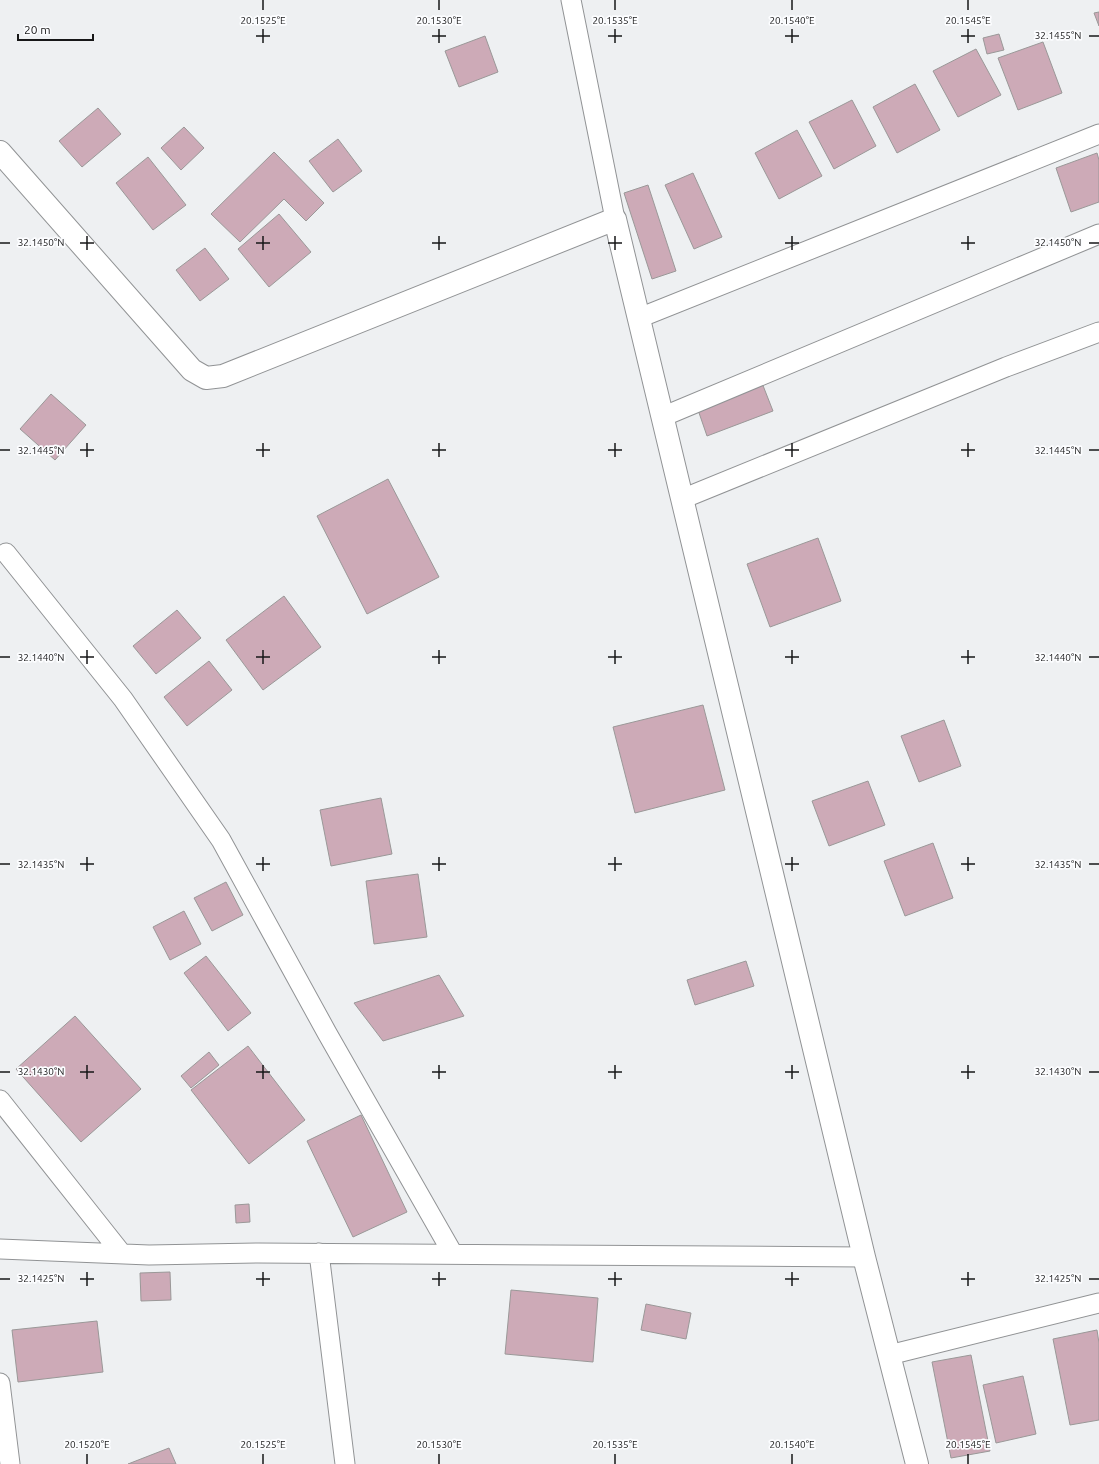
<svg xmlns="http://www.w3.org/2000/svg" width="1099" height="1464" viewBox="0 0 1099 1464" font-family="Ubuntu,sans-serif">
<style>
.building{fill:#cdaab7;stroke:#9a9898}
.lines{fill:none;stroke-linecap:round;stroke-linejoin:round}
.minor-casing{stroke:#919395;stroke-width:21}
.tertiary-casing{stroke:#919395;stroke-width:24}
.minor{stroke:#fff;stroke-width:19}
.tertiary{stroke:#fff;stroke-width:22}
.ticks{fill:none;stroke:#171718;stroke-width:1.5}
.ticks-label{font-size:10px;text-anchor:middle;fill:#171718;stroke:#fcfdff;stroke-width:3.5;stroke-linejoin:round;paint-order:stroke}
</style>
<rect width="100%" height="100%" fill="#eef0f2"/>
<path class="building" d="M 1099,12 L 1099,26 L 1094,13 Z
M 999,34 L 1004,50 L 987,54 L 983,38 Z
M 485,36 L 498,72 L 459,87 L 445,51 Z
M 1043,42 L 1062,93 L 1018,110 L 998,58 Z
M 976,49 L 1001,95 L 958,117 L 933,71 Z
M 915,84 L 940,130 L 897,153 L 873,107 Z
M 852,100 L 876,146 L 834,169 L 809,122 Z
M 98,108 L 121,134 L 82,167 L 59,141 Z
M 184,127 L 204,148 L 181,170 L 161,148 Z
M 797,130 L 822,176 L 779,199 L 755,153 Z
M 338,139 L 362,171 L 333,192 L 309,161 Z
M 274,152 L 324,203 L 306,221 L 284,199 L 240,242 L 211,214 Z
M 1097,153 L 1099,160 L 1099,202 L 1071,212 L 1056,168 Z
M 148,157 L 186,205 L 153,230 L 116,183 Z
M 693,173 L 722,237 L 694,249 L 665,185 Z
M 648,185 L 676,271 L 652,279 L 624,193 Z
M 279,214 L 311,252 L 269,287 L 238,249 Z
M 205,248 L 229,279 L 200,301 L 176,270 Z
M 762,383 L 773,411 L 707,436 L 697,407 Z
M 51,394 L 86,425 L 55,460 L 20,429 Z
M 388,479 L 439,577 L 367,614 L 317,516 Z
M 818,538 L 841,601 L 770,627 L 747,564 Z
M 284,596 L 321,647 L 263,690 L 226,640 Z
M 177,610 L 201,638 L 156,674 L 133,646 Z
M 209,661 L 232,690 L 187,726 L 164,697 Z
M 703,705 L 725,790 L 635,813 L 613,727 Z
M 944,720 L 961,766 L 919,782 L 901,736 Z
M 868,781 L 885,825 L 829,846 L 812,801 Z
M 381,798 L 392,854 L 331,866 L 320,810 Z
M 933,843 L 953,898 L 905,916 L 884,861 Z
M 418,874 L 427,937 L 374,944 L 366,881 Z
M 226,882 L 243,915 L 212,931 L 194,898 Z
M 184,911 L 201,944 L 170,960 L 153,927 Z
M 206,956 L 251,1013 L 228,1031 L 184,973 Z
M 746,961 L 754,986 L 695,1005 L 687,980 Z
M 439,975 L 464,1016 L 383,1041 L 354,1003 Z
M 75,1016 L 141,1089 L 81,1142 L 16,1069 Z
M 248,1046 L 305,1120 L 249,1164 L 191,1090 Z
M 209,1052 L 219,1065 L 191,1088 L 181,1076 Z
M 361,1115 L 407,1212 L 353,1237 L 307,1141 Z
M 249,1204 L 250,1222 L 236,1223 L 235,1205 Z
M 170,1272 L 171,1300 L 141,1301 L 140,1273 Z
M 511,1290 L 598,1298 L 593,1362 L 505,1354 Z
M 646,1304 L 691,1313 L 686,1339 L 641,1330 Z
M 97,1321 L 103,1372 L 18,1382 L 12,1330 Z
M 1097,1330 L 1099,1343 L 1099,1420 L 1070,1425 L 1053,1339 Z
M 971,1355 L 990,1451 L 951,1458 L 932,1362 Z
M 1023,1376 L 1036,1434 L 996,1443 L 983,1385 Z
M 169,1448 L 176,1464 L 128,1464 Z"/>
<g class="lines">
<defs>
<path id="minor" d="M 571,0 L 615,219
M 639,318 L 1099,134
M 662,417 L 1099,234
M 682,499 L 1006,367 L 1099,332
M 6,553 L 123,699 L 221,840 L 327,1033 L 453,1254
M 0,1100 L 122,1254
M 0,1249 L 149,1255 L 258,1253 L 864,1257
M 319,1253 L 345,1464
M 889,1355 L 1099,1303
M 0,1383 L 10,1464"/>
<path id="tertiary" d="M 0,152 L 192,370 L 206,378 L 223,376 L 615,219 L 864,1257 L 917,1464"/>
</defs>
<use href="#minor" class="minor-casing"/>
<use href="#tertiary" class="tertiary-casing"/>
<use href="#minor" class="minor"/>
<use href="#tertiary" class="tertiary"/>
</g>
<path class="ticks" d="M 263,0 L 263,10M 439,0 L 439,10M 615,0 L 615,10M 792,0 L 792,10M 968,0 L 968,10M 263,29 L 263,43M 439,29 L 439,43M 615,29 L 615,43M 792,29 L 792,43M 968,29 L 968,43M 256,36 L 270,36M 432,36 L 446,36M 608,36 L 622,36M 785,36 L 799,36M 961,36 L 975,36M 1089,36 L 1099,36M 87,236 L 87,250M 263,236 L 263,250M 439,236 L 439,250M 615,236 L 615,250M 792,236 L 792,250M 968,236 L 968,250M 0,243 L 10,243M 80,243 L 94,243M 256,243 L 270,243M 432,243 L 446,243M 608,243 L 622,243M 785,243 L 799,243M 961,243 L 975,243M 1089,243 L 1099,243M 87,443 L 87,457M 263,443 L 263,457M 439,443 L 439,457M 615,443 L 615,457M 792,443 L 792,457M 968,443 L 968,457M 0,450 L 10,450M 80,450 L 94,450M 256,450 L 270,450M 432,450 L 446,450M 608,450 L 622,450M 785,450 L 799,450M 961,450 L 975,450M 1089,450 L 1099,450M 87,650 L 87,664M 263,650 L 263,664M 439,650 L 439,664M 615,650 L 615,664M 792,650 L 792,664M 968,650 L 968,664M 0,657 L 10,657M 80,657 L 94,657M 256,657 L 270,657M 432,657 L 446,657M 608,657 L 622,657M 785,657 L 799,657M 961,657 L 975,657M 1089,657 L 1099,657M 87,857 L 87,871M 263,857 L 263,871M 439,857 L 439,871M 615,857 L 615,871M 792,857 L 792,871M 968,857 L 968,871M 0,864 L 10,864M 80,864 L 94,864M 256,864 L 270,864M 432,864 L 446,864M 608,864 L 622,864M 785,864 L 799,864M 961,864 L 975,864M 1089,864 L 1099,864M 87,1065 L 87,1079M 263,1065 L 263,1079M 439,1065 L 439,1079M 615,1065 L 615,1079M 792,1065 L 792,1079M 968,1065 L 968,1079M 0,1072 L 10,1072M 80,1072 L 94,1072M 256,1072 L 270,1072M 432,1072 L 446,1072M 608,1072 L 622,1072M 785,1072 L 799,1072M 961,1072 L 975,1072M 1089,1072 L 1099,1072M 87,1272 L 87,1286M 263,1272 L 263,1286M 439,1272 L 439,1286M 615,1272 L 615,1286M 792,1272 L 792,1286M 968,1272 L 968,1286M 0,1279 L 10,1279M 80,1279 L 94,1279M 256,1279 L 270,1279M 432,1279 L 446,1279M 608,1279 L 622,1279M 785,1279 L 799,1279M 961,1279 L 975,1279M 1089,1279 L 1099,1279M 87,1454 L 87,1464M 263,1454 L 263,1464M 439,1454 L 439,1464M 615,1454 L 615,1464M 792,1454 L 792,1464M 968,1454 L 968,1464"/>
<g class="ticks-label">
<text x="263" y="24">20.1525°E</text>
<text x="439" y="24">20.1530°E</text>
<text x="615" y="24">20.1535°E</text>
<text x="792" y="24">20.1540°E</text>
<text x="968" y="24">20.1545°E</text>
<text x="1058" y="39">32.1455°N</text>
<text x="41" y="246">32.1450°N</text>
<text x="1058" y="246">32.1450°N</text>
<text x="41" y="454">32.1445°N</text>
<text x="1058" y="454">32.1445°N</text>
<text x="41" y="661">32.1440°N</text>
<text x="1058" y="661">32.1440°N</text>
<text x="41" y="868">32.1435°N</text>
<text x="1058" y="868">32.1435°N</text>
<text x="41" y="1075">32.1430°N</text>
<text x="1058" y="1075">32.1430°N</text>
<text x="41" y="1282">32.1425°N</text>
<text x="1058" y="1282">32.1425°N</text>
<text x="87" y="1448">20.1520°E</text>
<text x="263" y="1448">20.1525°E</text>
<text x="439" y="1448">20.1530°E</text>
<text x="615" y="1448">20.1535°E</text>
<text x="792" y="1448">20.1540°E</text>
<text x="968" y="1448">20.1545°E</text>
</g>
<path d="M18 34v6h75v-6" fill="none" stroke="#171718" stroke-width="2"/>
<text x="24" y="34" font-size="12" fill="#171718" stroke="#fcfdff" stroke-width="3" paint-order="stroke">20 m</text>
</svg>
